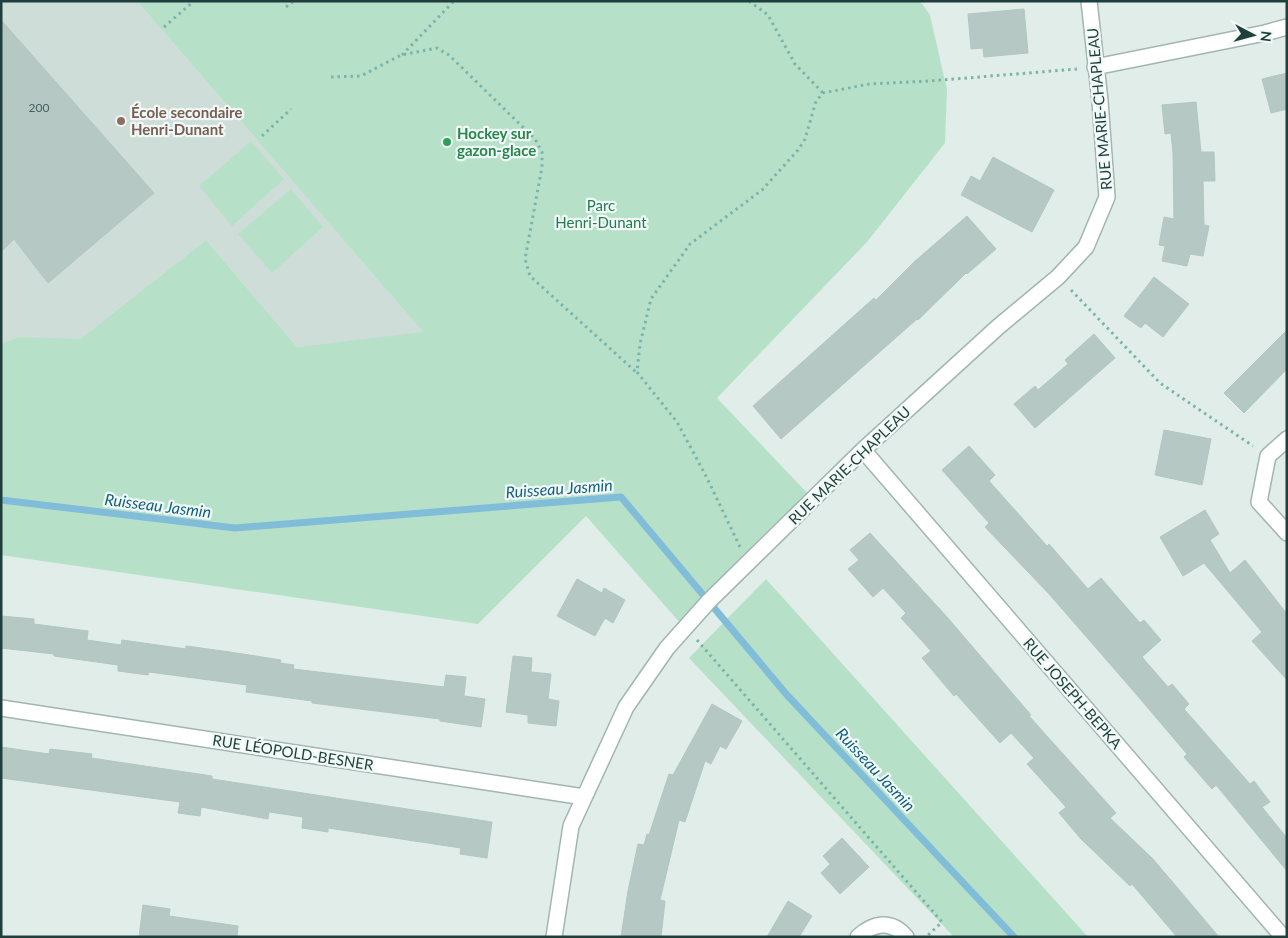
<svg xmlns="http://www.w3.org/2000/svg" width="1288" height="938" viewBox="0 0 1288 938" font-family="Lato,sans-serif">
<style>
.built{fill:#ceddd8}
.green{fill:#b6e1c8}
.lines{fill:none;stroke-linecap:round;stroke-linejoin:round}
.stream{stroke:#81bdd9;stroke-width:7}
.building{fill:#b5c8c3;stroke:#b2c7c2}
.minor-casing{stroke:#a2b5b2;stroke-width:18}
.path{stroke:#7cb4ac;stroke-width:3;stroke-dasharray:2.5 4;stroke-linecap:butt}
.minor{stroke:#fff;stroke-width:15}
.education-dot{fill:#8d6e63;stroke:#f1f9f6;stroke-width:2}
.leisure-dot{fill:#2e9e5b;stroke:#f1f9f6;stroke-width:2}
.labels{text-anchor:middle;dominant-baseline:central;stroke-width:4.5;stroke-linejoin:round;paint-order:stroke}
.number-label{font-size:12px;fill:#44615e}
.street-label{font-size:15px;fill:#1e3f3c;stroke:#f1f9f6}
.education-label{font-size:15px;font-weight:bold;fill:#785e54;stroke:#f1f9f6;text-anchor:start}
.leisure-label{font-size:15px;font-weight:bold;fill:#27864d;stroke:#f1f9f6;text-anchor:start}
.park-label{font-size:15px;fill:#247b53;stroke:#f1f9f6}
.water-label{font-size:16px;font-style:italic;fill:#125d82;stroke:#f1f9f6}
</style>
<rect width="100%" height="100%" fill="#e0ede9"/>
<path class="built" d="M 1,1 L 137,1 L 424,333 L 297,347 L 206,240 L 80,339 L 1,379 Z"/>
<path class="green" d="M 137,1 L 920,1 L 930,15 L 947,90 L 945,143 L 867,242 L 717,398 L 811,497 L 682,625 L 586,516 L 478,624 L 1,555 L 1,344 L 19,337 L 80,339 L 206,240 L 297,347 L 423,332 Z
M 251,141 L 284,179 L 232,226 L 199,186 Z
M 291,189 L 323,227 L 272,273 L 238,234 Z
M 766,579 L 1088,937 L 954,937 L 689,658 Z"/>
<g class="lines">
<path class="stream" d="M 1,500 L 235,528 L 621,497 L 787,695 L 1014,937"/>
</g>
<path class="building" d="M 1024,9 L 1028,53 L 984,57 L 983,48 L 971,49 L 968,14 Z
M 1,20 L 154,193 L 48,283 L 14,239 L 1,252 Z
M 1287,73 L 1287,109 L 1271,113 L 1262,79 Z
M 1196,102 L 1201,152 L 1214,152 L 1215,181 L 1203,181 L 1204,225 L 1209,226 L 1203,256 L 1190,254 L 1187,266 L 1162,261 L 1165,246 L 1159,245 L 1164,217 L 1174,219 L 1173,153 L 1171,133 L 1165,134 L 1162,105 Z
M 993,157 L 1054,190 L 1032,232 L 961,195 L 971,176 L 980,181 Z
M 967,216 L 996,249 L 967,274 L 966,273 L 918,320 L 917,319 L 781,439 L 753,406 L 874,298 L 876,300 L 914,262 Z
M 1154,277 L 1189,304 L 1163,337 L 1145,323 L 1141,328 L 1124,316 Z
M 1287,330 L 1287,369 L 1244,413 L 1224,393 Z
M 1094,334 L 1115,358 L 1035,428 L 1014,404 L 1035,386 L 1038,390 L 1068,364 L 1065,360 Z
M 1164,430 L 1211,439 L 1202,485 L 1155,475 Z
M 969,446 L 995,475 L 989,481 L 1047,546 L 1049,544 L 1088,589 L 1101,578 L 1140,623 L 1144,620 L 1161,640 L 1142,657 L 1168,687 L 1172,684 L 1189,704 L 1184,709 L 1250,784 L 1254,781 L 1270,802 L 1262,807 L 1287,838 L 1287,871 L 1216,785 L 1212,789 L 1184,757 L 1187,754 L 1136,694 L 1050,595 L 985,527 L 989,523 L 942,470 Z
M 1205,510 L 1219,534 L 1210,540 L 1230,573 L 1245,560 L 1287,614 L 1287,680 L 1252,641 L 1262,632 L 1204,563 L 1183,576 L 1160,537 Z
M 870,533 L 947,617 L 1031,715 L 1029,716 L 1116,813 L 1110,818 L 1153,859 L 1219,937 L 1177,937 L 1132,884 L 1130,886 L 1081,839 L 1059,813 L 1066,807 L 1027,764 L 1034,758 L 1011,733 L 1000,743 L 956,694 L 954,696 L 922,658 L 931,651 L 901,618 L 906,613 L 883,588 L 873,597 L 848,569 L 859,560 L 850,550 Z
M 577,579 L 602,593 L 604,588 L 625,600 L 613,623 L 605,618 L 595,636 L 557,616 Z
M 1,616 L 34,619 L 34,624 L 88,631 L 87,640 L 121,645 L 122,640 L 186,649 L 186,646 L 230,652 L 281,660 L 280,663 L 294,665 L 293,669 L 444,687 L 446,675 L 466,677 L 464,696 L 485,699 L 481,727 L 440,721 L 440,719 L 312,703 L 312,701 L 246,692 L 247,685 L 149,672 L 148,675 L 118,671 L 118,665 L 54,656 L 54,654 L 1,648 Z
M 513,656 L 532,658 L 531,672 L 551,674 L 548,699 L 559,701 L 556,726 L 528,723 L 528,715 L 506,712 Z
M 712,704 L 742,721 L 726,749 L 720,746 L 711,764 L 705,761 L 685,822 L 679,820 L 660,900 L 665,901 L 661,937 L 621,937 L 628,891 L 638,844 L 644,845 L 647,834 L 649,835 L 669,774 L 673,775 Z
M 1,747 L 49,754 L 50,749 L 92,754 L 91,758 L 212,776 L 212,779 L 492,822 L 487,858 L 460,854 L 461,848 L 328,828 L 328,832 L 302,828 L 303,817 L 269,812 L 268,819 L 201,807 L 200,816 L 178,813 L 180,802 L 1,778 Z
M 842,838 L 869,867 L 840,894 L 821,873 L 830,864 L 823,856 Z
M 788,901 L 812,916 L 799,937 L 767,937 Z
M 143,905 L 170,909 L 169,916 L 238,926 L 237,937 L 139,937 Z"/>
<g class="lines">
<defs>
<path id="minor" d="M 1095,67 L 1265,33 L 1287,27
M 1287,439 L 1268,456 L 1259,502 L 1287,533
M 863,450 L 1283,937
M 1,708 L 584,797
M 554,937 L 571,826 L 626,707 L 667,648 L 709,601 L 863,450 L 998,327 L 1058,277 L 1086,247 L 1107,197 L 1100,101 L 1089,1
M 858,937 C 873,923 891,919 906,937"/>
</defs>
<use href="#minor" class="minor-casing"/>
<path class="path" d="M 749,1 L 768,15 L 795,64 L 823,93
M 286,7 L 294,1
M 164,27 L 194,1
M 402,55 L 454,1
M 331,77 L 361,76 L 401,55 L 437,48 L 449,55 L 535,139 L 542,152 L 542,167 L 525,259 L 530,276 L 636,372
M 262,136 L 291,109
M 1071,290 L 1160,383 L 1253,446
M 740,547 L 706,476 L 677,422 L 637,372 L 640,344 L 651,299 L 690,244 L 762,190 L 798,150 L 805,139 L 816,101 L 823,93 L 869,84 L 930,81 L 1077,69
M 697,640 L 942,922 L 926,937"/>
<use href="#minor" class="minor"/>
</g>
<circle class="education-dot" cx="121" cy="121" r="5"/>
<circle class="leisure-dot" cx="447" cy="142" r="5"/>
<g class="labels">
<g class="number-label">
<text x="39" y="107">200</text>
</g>
<g class="street-label">
<text transform="translate(1099 109) rotate(-95)">RUE MARIE-CHAPLEAU</text>
<text transform="translate(849 465) rotate(-44)">RUE MARIE-CHAPLEAU</text>
<text transform="translate(1073 693) rotate(49)">RUE JOSEPH-BEPKA</text>
<text transform="translate(293 752) rotate(9)">RUE LÉOPOLD-BESNER</text>
</g>
<g class="education-label">
<text x="131" y="112">École secondaire<tspan x="131" dy="17">Henri-Dunant</tspan></text>
</g>
<g class="leisure-label">
<text x="457" y="133">Hockey sur<tspan x="457" dy="17">gazon-glace</tspan></text>
</g>
<g class="park-label">
<text x="601" y="205">Parc<tspan x="601" dy="17">Henri-Dunant</tspan></text>
</g>
<g class="water-label">
<text transform="translate(559 488) rotate(-4)">Ruisseau Jasmin</text>
<text transform="translate(158 505) rotate(7)">Ruisseau Jasmin</text>
<text transform="translate(876 769) rotate(47)">Ruisseau Jasmin</text>
</g>
</g>
<rect width="1288" height="938" fill="none" stroke="#1e3f3c" stroke-width="5"/>
<g transform="translate(1253 35) rotate(96)" stroke="#f1f9f6" stroke-width="4" paint-order="stroke">
<path d="M0-4L9 19L0 12L-9 19Z" fill="#1e3f3c"/>
<text y="-8" font-size="14" font-weight="bold" text-anchor="middle" fill="#1e3f3c">N</text>
</g>
</svg>
